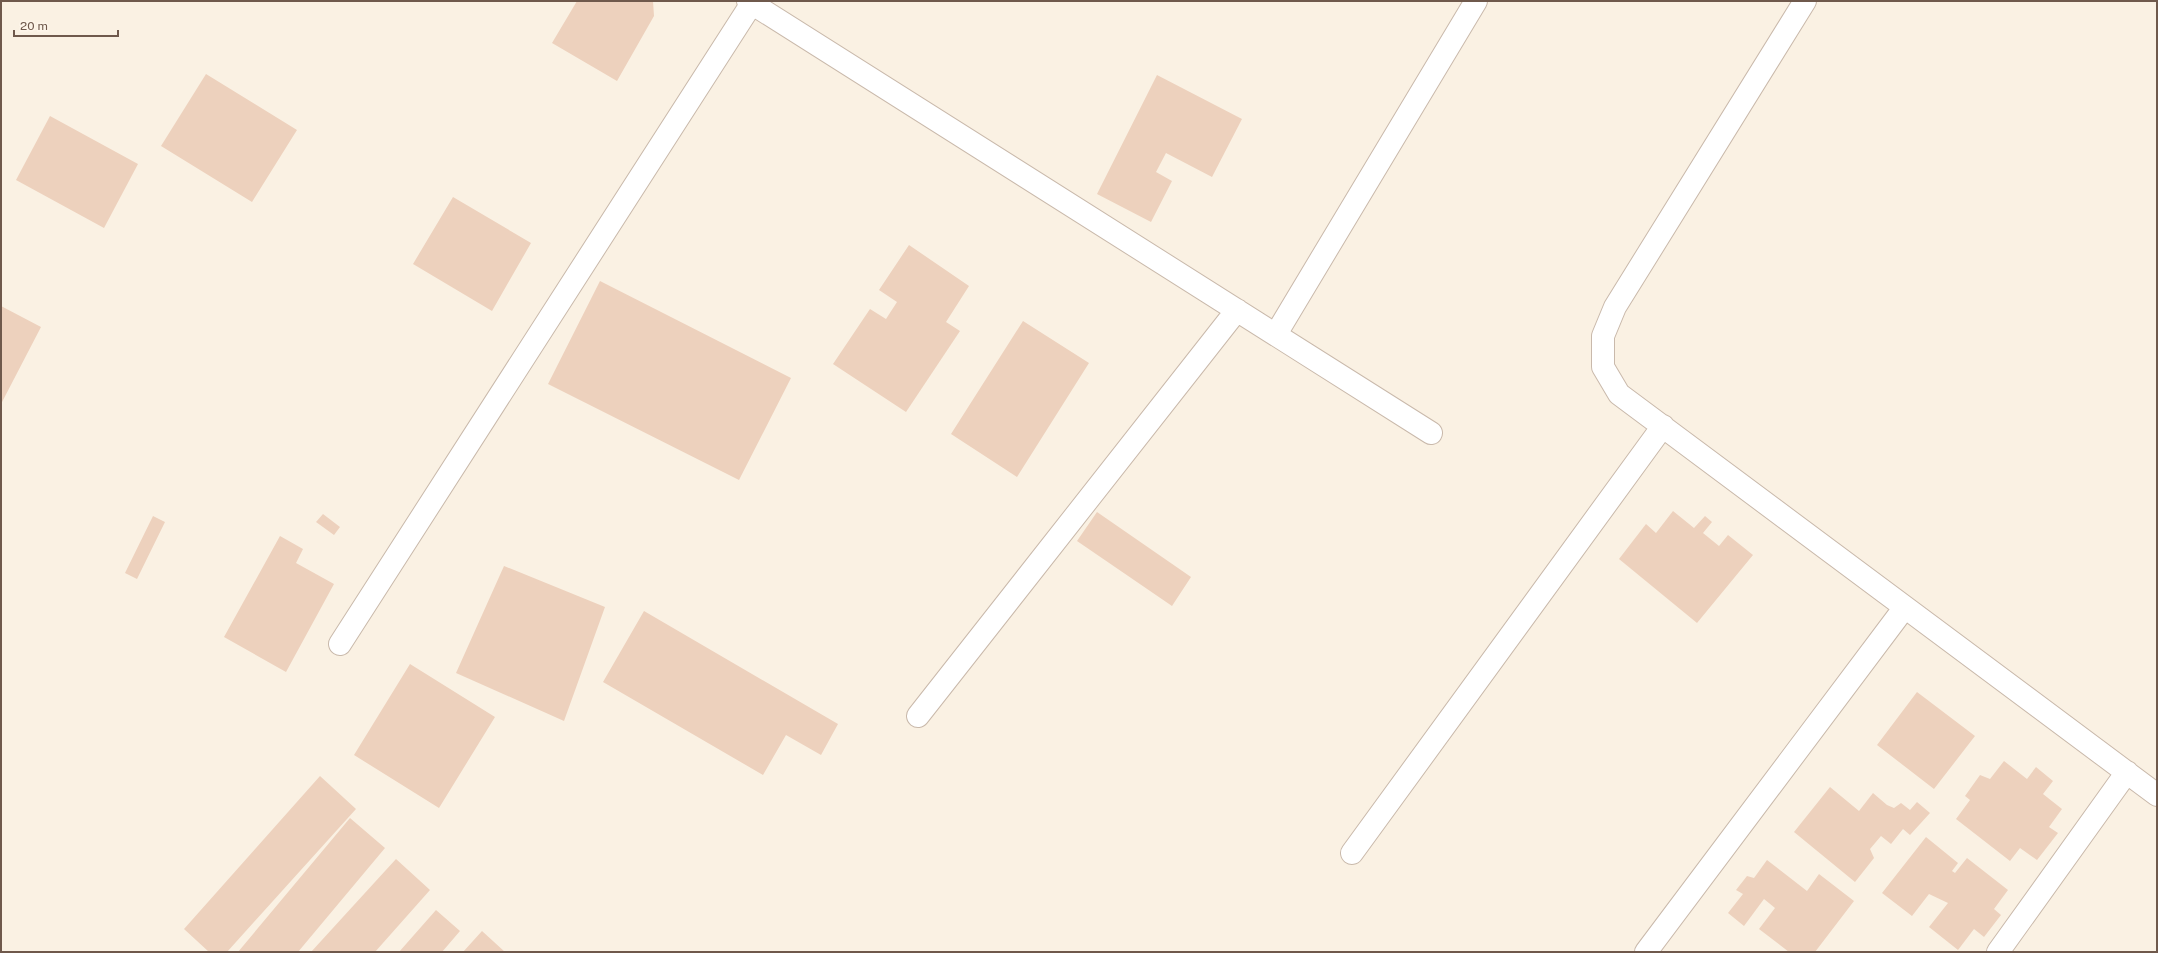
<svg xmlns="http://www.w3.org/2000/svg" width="2158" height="953" viewBox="0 0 2158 953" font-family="'Public Sans',sans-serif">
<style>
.building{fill:#edd1bd}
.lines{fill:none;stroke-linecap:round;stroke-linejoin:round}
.minor-casing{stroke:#c9b9ab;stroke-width:24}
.minor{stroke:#fff;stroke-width:22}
</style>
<rect width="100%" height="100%" fill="#faf1e3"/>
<path class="building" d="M 577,1 L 653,1 L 654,16 L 617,81 L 552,43 Z
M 206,74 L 297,130 L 252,202 L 161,146 Z
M 1157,75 L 1242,119 L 1212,177 L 1166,153 L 1156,172 L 1172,181 L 1151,222 L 1097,194 Z
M 50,116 L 138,164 L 104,228 L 16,180 Z
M 453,197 L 531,243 L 492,311 L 413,264 Z
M 909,245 L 969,286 L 946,322 L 960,331 L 906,412 L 833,364 L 870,309 L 886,319 L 897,302 L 879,290 Z
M 600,281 L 791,378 L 739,480 L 548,384 Z
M 1,306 L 41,327 L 1,404 Z
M 1023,321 L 1089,363 L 1017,477 L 951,434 Z
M 1673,511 L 1694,528 L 1705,516 L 1712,522 L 1703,533 L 1719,546 L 1728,535 L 1753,555 L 1697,623 L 1619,559 L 1646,524 L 1656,533 Z
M 1097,512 L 1191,577 L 1172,606 L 1077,541 Z
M 323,514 L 340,527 L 334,535 L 316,522 Z
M 153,516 L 165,522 L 137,579 L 125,573 Z
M 280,536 L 303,549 L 296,563 L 334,584 L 286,672 L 224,637 Z
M 504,566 L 605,607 L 564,721 L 456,673 Z
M 644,611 L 838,724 L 821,755 L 786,735 L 763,775 L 603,682 Z
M 410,664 L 495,717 L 439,808 L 354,755 Z
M 1917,692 L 1975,736 L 1934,789 L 1877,745 Z
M 2004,761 L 2027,779 L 2036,767 L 2053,781 L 2043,794 L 2062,809 L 2049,827 L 2058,833 L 2037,860 L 2020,848 L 2010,861 L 1956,819 L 1970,800 L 1965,796 L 1980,775 L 1990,779 Z
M 320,776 L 356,809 L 227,952 L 209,952 L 184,929 Z
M 1830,787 L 1859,811 L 1873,793 L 1887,805 L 1894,808 L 1901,803 L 1910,810 L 1917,802 L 1930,813 L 1910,835 L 1903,829 L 1891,844 L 1881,836 L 1870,849 L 1874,858 L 1855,882 L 1794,832 Z
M 350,818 L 385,848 L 298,952 L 238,952 Z
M 1926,837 L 1958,863 L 1952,871 L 1955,873 L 1967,858 L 2008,890 L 1994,909 L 2001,915 L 1984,937 L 1974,929 L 1958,950 L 1929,927 L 1948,903 L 1929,894 L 1912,916 L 1882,893 Z
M 396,859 L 430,890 L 375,952 L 311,952 Z
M 1767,860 L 1807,891 L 1819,874 L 1854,901 L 1815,952 L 1789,952 L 1759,929 L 1775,908 L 1764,899 L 1744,926 L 1728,913 L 1743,894 L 1736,890 L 1747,876 L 1754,878 Z
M 436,910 L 460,931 L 442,952 L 399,952 Z
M 482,931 L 505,952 L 463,952 Z"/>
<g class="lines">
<defs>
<path id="minor" d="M 748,1 L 1431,433
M 1805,1 L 1615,307 L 1603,336 L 1603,367 L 1619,394 L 2157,795
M 1276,334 L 1476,1
M 340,644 L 752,3
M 918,716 L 1237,310
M 1352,853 L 1663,426
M 1646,952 L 1905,607
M 1998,952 L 2127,772"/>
</defs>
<use href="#minor" class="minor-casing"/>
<use href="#minor" class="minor"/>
</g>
<rect width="2158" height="953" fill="none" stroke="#6f594c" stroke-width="4"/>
<path d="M14 30v6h104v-6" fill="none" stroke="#6f594c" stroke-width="2"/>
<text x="20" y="30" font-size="12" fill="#6f594c" stroke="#fdf5e9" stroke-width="3" paint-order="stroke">20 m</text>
</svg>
